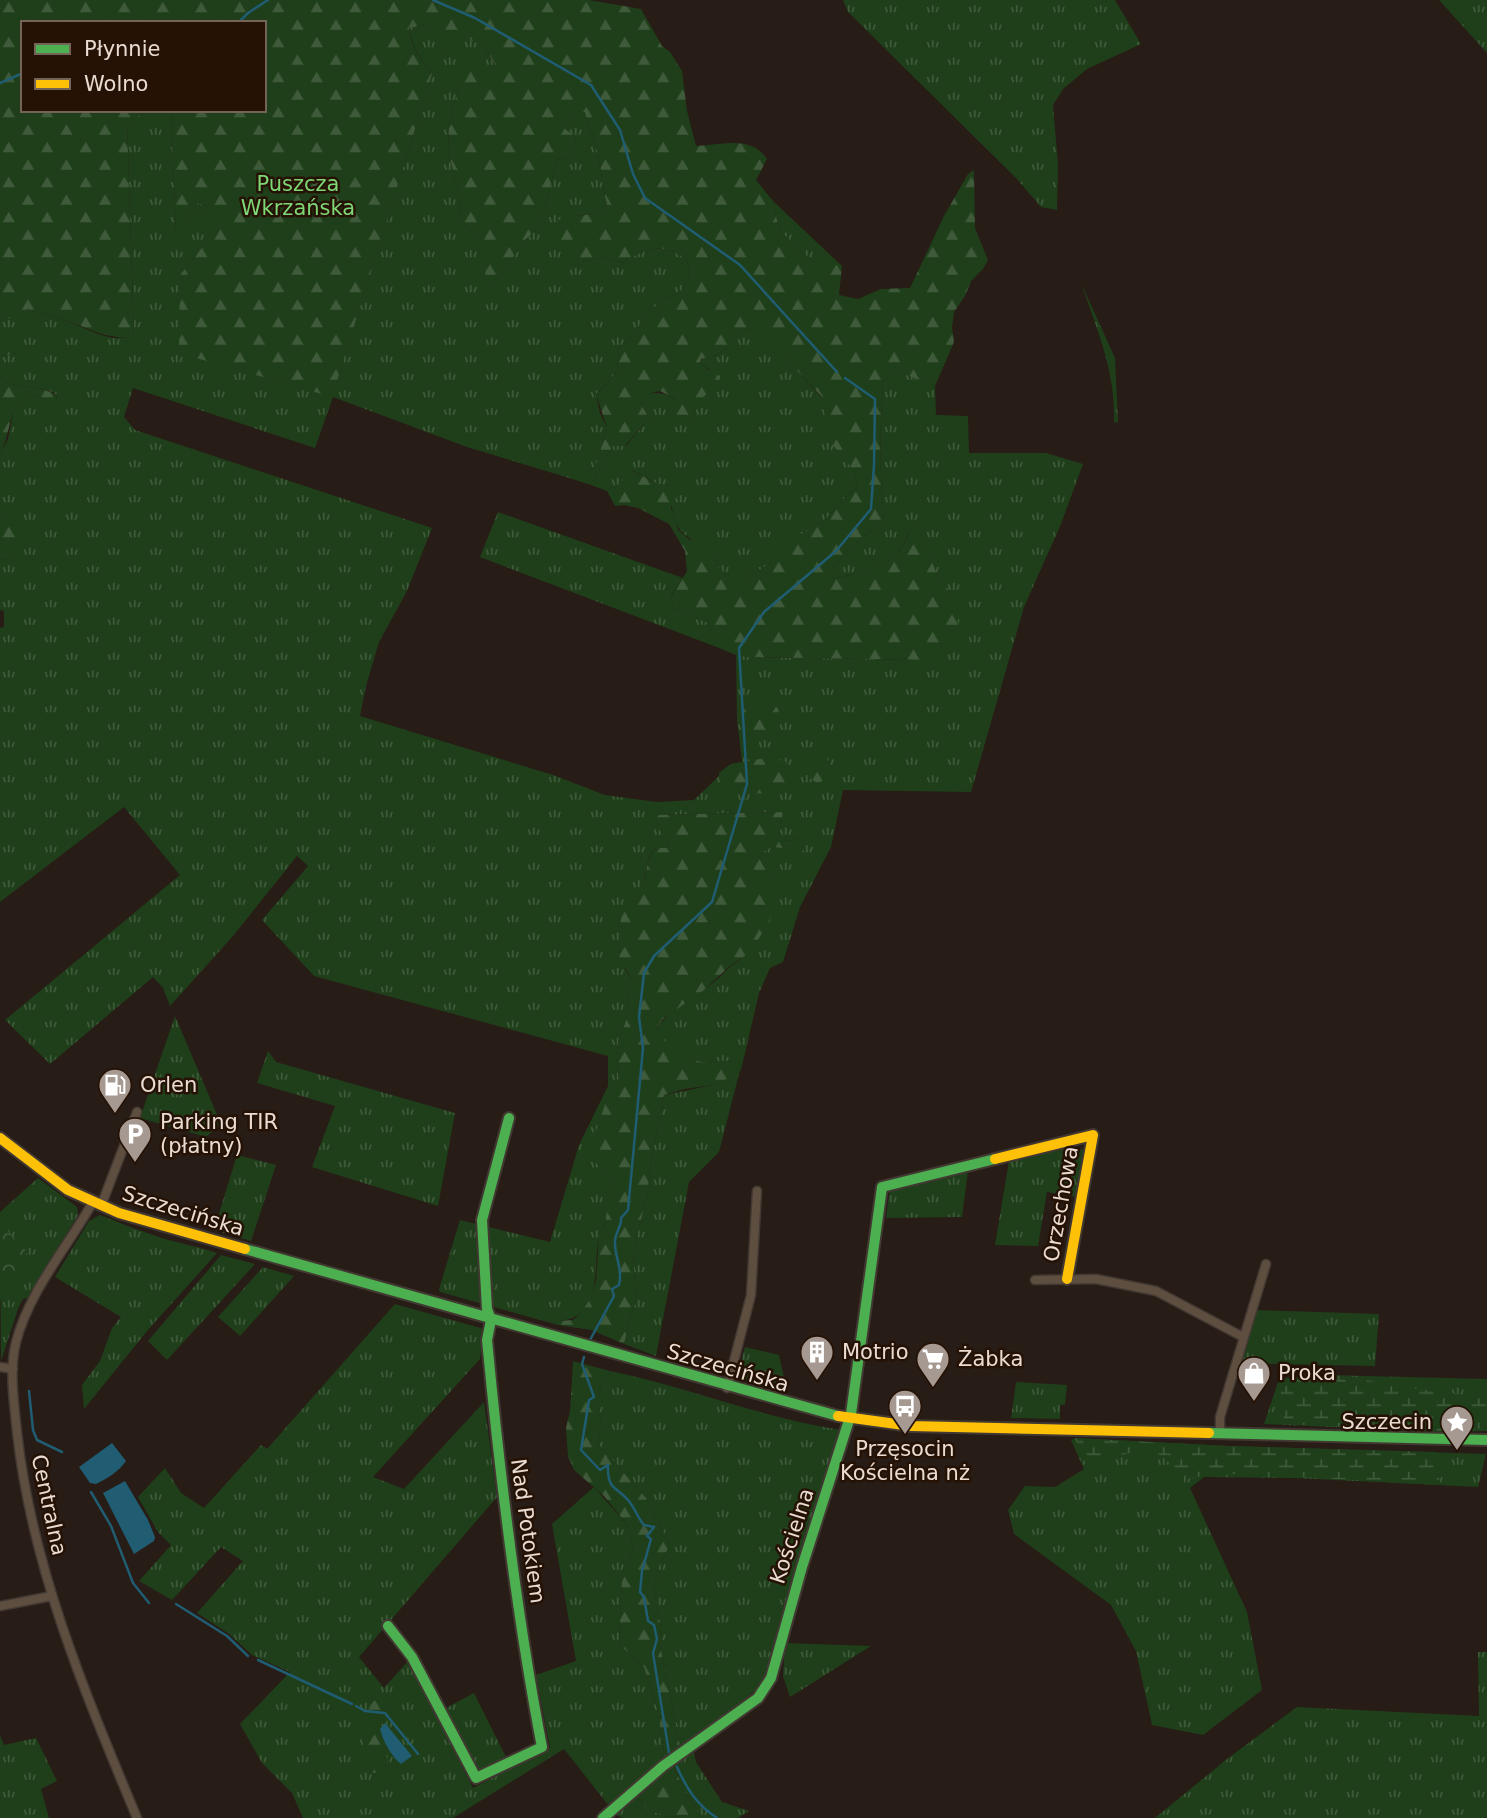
<svg xmlns="http://www.w3.org/2000/svg" width="1487" height="1818" viewBox="0 0 1487 1818" font-family="'DejaVu Sans',sans-serif">
<style>
.grass{fill:url(#grass-tufts)}
.forest{fill:url(#forest-firs)}
.wetland{fill:url(#wetland-marsh)}
.park{fill:url(#park-crowns)}
.water{fill:#205d73}
.lines{fill:none;stroke-linecap:round;stroke-linejoin:round}
.stream{stroke:#205d73;stroke-width:2.5}
.street-casing{stroke:#413832;stroke-width:11}
.fast-casing{stroke:#413832;stroke-width:14}
.slow-casing{stroke:#413832;stroke-width:14}
.street{stroke:#5d4e40;stroke-width:8}
.fast{stroke:#4caf50;stroke-width:10}
.slow{stroke:#ffc107;stroke-width:10}
.labels{text-anchor:middle;dominant-baseline:central;stroke-width:5;stroke-linejoin:round;paint-order:stroke}
.park-label{font-size:21px;fill:#7dd775;stroke:#251205}
.poi-label{font-size:21px;fill:#eadcd3;stroke:#251205;text-anchor:start}
.street-label{font-size:21px;fill:#eadcd3;stroke:#251205}
</style>
<defs>
<pattern id="grass-tufts" width="24" height="20" patternUnits="userSpaceOnUse" patternTransform="scale(1.75)"><rect width="24" height="20" fill="#1e3f19"/><path d="M3 7l-1-3M5 7V3M7 7l1-3M15 17l-1-3M17 17v-4M19 17l1-3" fill="none" stroke="#3f5a3a"/></pattern>
<pattern id="forest-firs" width="22" height="20" patternUnits="userSpaceOnUse" patternTransform="scale(1.75)"><rect width="22" height="20" fill="#1e3f19"/><path d="M5 1l3.5 6h-7zM16 11l3.5 6h-7z" fill="#3f5a3a"/></pattern>
<pattern id="wetland-marsh" width="20" height="14" patternUnits="userSpaceOnUse" patternTransform="scale(1.75)"><rect width="20" height="14" fill="#1e3f19"/><path d="M1 5h8M5 5V1M11 12h8M15 12V8" fill="none" stroke="#3f5a3a"/></pattern>
<pattern id="park-crowns" width="20" height="18" patternUnits="userSpaceOnUse" patternTransform="scale(1.75)"><rect width="20" height="18" fill="#1e3f19"/><path d="M2 6a3 3 0 1 1 6 0M12 15a3 3 0 1 1 6 0" fill="none" stroke="#3f5a3a"/></pattern>
</defs>
<rect width="100%" height="100%" fill="#271c16"/>
<path class="grass" d="M 843,0 L 1115,0 L 1141,44 L 1087,69 L 1063,89 L 1053,105 L 1058,165 L 1057,210 L 1041,207 L 1016,178 L 848,12 Z
M 1439,0 L 1487,0 L 1487,53 Z
M 425,25 L 435,27 L 441,54 L 447,51 L 457,30 L 486,49 L 495,66 L 459,85 L 449,124 L 448,150 L 459,194 L 460,221 L 486,241 L 493,285 L 525,240 L 541,225 L 557,159 L 571,157 L 576,137 L 564,128 L 574,112 L 585,112 C 588,127 595,140 598,155 C 602,171 602,188 607,204 L 597,214 L 573,216 L 582,261 L 605,257 L 622,263 C 647,247 660,242 687,259 L 690,277 L 682,290 L 663,300 L 647,314 L 633,335 L 618,349 C 620,374 614,376 596,394 L 600,413 L 607,428 L 596,465 L 588,473 L 572,473 L 566,477 L 467,447 L 333,397 L 315,448 L 133,388 L 124,417 L 135,430 L 432,528 L 407,591 L 379,642 L 366,686 L 360,716 L 553,775 L 605,795 L 657,802 L 694,800 L 719,776 L 719,773 L 731,764 L 742,762 L 737,719 L 736,655 L 749,657 L 923,660 L 952,594 L 937,574 L 915,522 C 908,532 903,548 895,556 C 883,567 846,578 831,578 C 832,559 869,533 884,520 C 879,474 880,427 883,381 L 896,371 L 935,386 L 936,415 L 968,416 L 969,453 L 1046,453 L 1083,464 L 1061,524 L 1024,607 L 971,792 L 843,790 L 831,847 L 800,907 L 783,962 L 770,968 L 759,993 L 742,1066 C 731,1058 717,1063 704,1062 C 687,1061 661,1045 657,1029 C 669,1008 696,998 714,982 C 723,975 729,966 740,960 L 772,880 L 759,857 C 768,843 781,846 794,853 L 802,852 L 798,839 L 787,841 L 779,836 L 783,812 L 659,815 L 653,821 L 670,843 L 668,848 L 656,848 L 649,856 L 625,969 L 633,982 L 628,999 L 626,1021 L 619,1038 L 616,1057 L 619,1079 L 609,1093 L 595,1161 L 611,1181 C 609,1195 609,1210 605,1224 C 603,1229 600,1234 599,1239 C 592,1270 604,1318 558,1321 L 558,1325 L 440,1292 L 439,1289 L 460,1220 L 550,1242 L 579,1145 L 608,1086 L 608,1056 L 314,976 L 262,920 L 308,866 L 297,856 L 233,936 L 170,1006 L 163,988 L 153,977 L 50,1064 L 5,1020 L 180,875 L 124,807 L 0,902 L 0,628 L 4,627 L 4,611 L 0,610 L 0,560 L 12,558 L 20,531 L 0,511 L 0,453 L 8,439 L 14,409 L 23,395 L 30,393 L 45,400 L 57,399 L 55,393 L 40,388 L 5,383 L 0,377 L 0,356 L 18,353 L 11,337 L 0,337 L 0,312 L 5,317 L 28,309 L 65,320 L 98,334 L 113,338 L 134,338 L 127,122 L 150,110 L 171,110 L 176,232 L 191,216 L 198,202 L 206,206 L 211,231 L 205,244 L 180,275 L 259,376 L 332,396 L 432,74 C 421,60 411,46 409,28 Z
M 773,201 L 842,266 L 829,267 L 811,260 L 779,230 Z
M 1081,283 L 1115,358 L 1118,423 L 1114,422 C 1116,373 1097,329 1081,283 Z
M 747,328 L 766,337 L 822,398 L 826,413 L 845,458 L 854,471 L 857,488 L 845,497 L 827,518 L 779,549 L 769,564 L 749,577 L 730,577 L 717,567 L 713,551 C 677,533 670,528 672,486 L 658,484 L 632,470 L 617,487 L 609,488 L 607,491 L 591,485 L 613,446 L 626,446 L 649,418 L 642,406 L 646,394 C 670,389 678,402 693,418 L 698,401 L 706,393 L 711,370 L 700,364 L 702,359 C 707,358 714,357 718,354 C 733,347 726,336 747,328 Z
M 498,512 L 683,578 L 671,596 L 673,608 L 709,623 L 714,646 L 480,557 Z
M 175,1016 L 221,1124 L 206,1137 L 140,1118 Z
M 268,1051 L 276,1062 L 455,1113 L 438,1206 L 312,1167 L 335,1106 L 257,1083 Z
M 739,1074 L 719,1152 L 689,1182 L 656,1356 L 624,1344 L 631,1314 L 636,1301 L 633,1252 L 647,1196 L 651,1162 L 664,1095 L 713,1085 Z
M 1070,1147 L 1093,1152 L 1084,1198 L 1047,1192 L 1038,1246 L 995,1245 L 1009,1161 Z
M 237,1155 L 276,1165 L 251,1241 L 214,1230 Z
M 968,1171 L 962,1217 L 886,1218 L 890,1188 Z
M 38,1178 L 77,1207 L 78,1215 L 28,1298 L 23,1299 L 19,1306 L 1,1361 L 0,1212 Z
M 100,1215 C 118,1222 135,1229 153,1235 C 174,1243 195,1245 217,1253 L 147,1331 L 84,1409 L 82,1385 L 100,1361 L 112,1328 L 121,1317 L 55,1277 L 89,1221 Z
M 221,1255 L 255,1264 L 167,1360 L 148,1341 Z
M 263,1267 L 294,1276 L 240,1336 L 218,1317 Z
M 395,1304 L 484,1329 L 480,1359 L 373,1477 L 404,1489 L 484,1402 L 497,1497 L 359,1657 L 384,1688 L 408,1661 L 473,1788 L 550,1748 L 536,1675 L 576,1661 L 552,1524 L 594,1487 L 628,1526 L 633,1549 L 622,1574 L 619,1644 L 644,1667 L 657,1708 L 665,1758 L 609,1806 L 564,1749 L 453,1818 L 303,1818 L 292,1793 L 262,1763 L 240,1724 L 290,1672 L 252,1655 L 229,1634 L 197,1613 L 243,1561 L 221,1547 L 172,1600 L 139,1581 L 171,1545 L 158,1532 L 138,1497 L 165,1468 L 181,1493 L 204,1508 L 261,1445 L 267,1449 Z
M 1255,1310 L 1379,1314 L 1375,1366 L 1238,1363 Z
M 745,1347 L 779,1355 L 787,1391 L 737,1377 Z
M 610,1371 C 687,1387 763,1418 841,1430 L 762,1684 L 732,1711 L 680,1746 L 660,1645 L 661,1627 L 654,1591 L 658,1568 L 670,1545 L 646,1498 L 598,1444 L 601,1421 L 597,1403 L 601,1385 Z
M 1322,1375 L 1487,1379 L 1487,1431 L 1446,1432 L 1264,1424 L 1279,1379 Z
M 1016,1382 L 1067,1385 L 1065,1405 L 1060,1405 L 1060,1419 L 1011,1418 Z
M 1075,1438 L 1228,1446 L 1486,1454 L 1478,1487 L 1295,1478 L 1204,1477 L 1190,1488 L 1247,1612 L 1262,1690 L 1203,1735 L 1152,1725 L 1136,1651 L 1111,1605 L 1014,1534 L 1008,1510 L 1025,1486 L 1055,1487 L 1084,1469 L 1071,1440 Z
M 785,1643 L 871,1646 L 790,1697 L 783,1676 Z
M 1478,1652 L 1487,1652 L 1487,1818 L 1155,1818 L 1227,1759 L 1297,1707 L 1479,1716 Z
M 474,1693 L 507,1759 L 484,1772 L 476,1770 L 446,1708 Z
M 0,1735 L 4,1745 L 36,1738 L 57,1781 L 41,1789 L 49,1818 L 0,1818 Z
M 694,1752 L 696,1762 L 722,1802 L 749,1811 L 738,1818 L 702,1818 L 684,1790 L 673,1765 Z
M 636,1793 L 648,1811 L 678,1818 L 621,1818 L 614,1812 Z"/>
<path class="forest" d="M 0,0 L 589,0 L 641,9 L 662,46 L 670,52 L 682,71 L 687,111 L 696,146 C 722,145 751,135 767,159 L 756,180 L 773,201 L 779,230 L 811,260 L 842,266 L 839,295 L 858,299 L 881,289 L 910,288 L 944,216 L 968,174 L 974,170 L 975,228 L 988,260 L 983,269 L 971,281 L 965,296 L 954,312 L 952,327 L 954,342 L 935,386 L 896,371 L 883,381 C 880,427 879,474 884,520 C 870,532 832,559 831,578 C 844,579 884,566 895,556 C 903,548 909,532 915,521 L 937,574 L 952,594 L 959,627 L 938,652 L 923,660 L 749,657 L 736,655 L 714,646 L 709,623 L 673,608 L 671,597 L 687,571 L 685,551 L 669,524 L 638,508 L 624,505 L 615,506 L 607,491 L 609,488 L 617,487 L 631,470 L 658,484 L 672,486 L 679,492 L 671,508 L 678,530 L 690,540 L 702,537 L 713,551 L 717,567 L 730,577 L 749,577 L 769,564 L 778,549 L 827,518 L 845,497 L 857,488 L 854,471 L 828,439 L 822,397 L 766,338 L 747,328 C 726,336 733,347 718,354 C 714,357 707,358 701,359 L 700,364 L 720,376 L 719,386 C 703,395 698,401 693,418 L 682,421 L 674,412 L 675,399 L 660,391 L 647,394 L 642,406 L 649,418 L 625,446 L 613,446 L 591,485 L 566,477 L 572,473 L 588,473 L 596,465 L 607,428 L 596,394 C 614,377 620,374 618,349 L 633,335 L 647,314 L 663,300 L 682,290 L 690,277 L 687,259 C 660,242 647,247 622,263 L 605,257 L 582,261 L 567,255 L 556,237 L 558,220 L 573,216 L 597,214 L 607,204 C 602,188 602,171 598,155 C 595,140 588,127 585,112 L 574,112 L 564,128 L 576,137 L 571,157 L 557,159 L 541,225 L 525,240 L 493,285 L 485,285 L 486,241 L 460,221 L 459,194 L 448,150 L 449,124 L 459,85 L 469,65 L 495,65 L 486,49 L 457,31 L 447,52 L 441,54 L 434,27 L 425,25 L 409,28 C 410,46 421,60 432,74 L 332,397 L 179,353 L 180,275 L 205,244 L 210,231 L 206,206 L 199,202 L 191,216 L 176,233 L 171,110 L 264,110 L 264,23 L 23,23 L 23,110 L 150,110 L 127,122 L 134,338 C 103,338 93,330 65,320 C 53,316 41,313 28,309 L 14,320 L 5,317 L 0,312 Z
M 0,337 L 11,337 L 17,345 L 18,353 L 0,356 Z
M 0,377 L 5,383 L 40,388 L 55,394 L 57,400 L 45,400 L 30,393 C 9,400 11,436 0,453 Z
M 0,511 L 21,531 L 23,544 L 12,558 L 0,560 Z
M 764,702 L 778,708 L 780,721 L 774,729 L 752,734 L 742,725 L 740,715 L 746,705 Z
M 816,754 L 825,755 L 831,764 L 828,779 L 817,783 L 811,779 L 810,760 Z
M 766,758 L 785,761 L 790,770 L 785,786 L 775,793 L 732,794 L 723,788 L 719,773 L 731,764 Z
M 783,812 L 779,836 L 787,841 L 798,839 L 807,843 L 802,852 L 794,854 C 782,846 768,843 759,857 L 772,880 L 775,898 L 772,915 L 752,951 L 730,966 L 704,990 L 663,1019 L 657,1028 C 661,1044 688,1061 704,1062 C 717,1063 731,1058 742,1066 L 739,1074 L 713,1085 L 684,1089 L 664,1095 L 651,1162 L 647,1196 L 633,1252 L 636,1301 L 631,1314 L 624,1344 L 591,1330 L 558,1325 L 557,1321 L 573,1320 L 581,1313 L 590,1299 L 596,1281 L 599,1237 L 605,1225 L 611,1181 L 595,1161 L 590,1148 L 609,1093 L 619,1079 L 616,1057 L 619,1038 L 626,1021 L 628,999 L 633,982 L 617,953 L 622,910 L 644,881 L 649,857 L 656,848 L 668,848 L 670,843 L 652,821 L 659,815 Z
M 573,1361 L 610,1371 L 601,1385 L 597,1403 L 601,1421 L 598,1444 L 646,1498 L 670,1545 L 658,1568 L 654,1591 L 661,1627 L 660,1645 L 680,1746 L 665,1758 L 657,1708 L 644,1667 L 619,1644 L 622,1574 L 633,1549 L 628,1526 L 604,1496 L 574,1470 L 568,1456 L 566,1428 L 570,1411 Z
M 1174,1467 L 1185,1473 L 1182,1485 L 1175,1486 L 1168,1473 L 1170,1468 Z
M 375,1700 L 389,1714 L 389,1719 L 379,1726 L 378,1736 L 388,1760 L 383,1772 L 372,1773 C 363,1748 353,1721 375,1700 Z
M 673,1765 L 684,1790 L 702,1818 L 678,1818 L 648,1811 L 636,1793 Z"/>
<path class="wetland" d="M 1322,1375 L 1349,1376 L 1398,1387 L 1487,1397 L 1487,1428 L 1446,1432 L 1285,1424 L 1279,1379 Z
M 1075,1438 L 1228,1446 L 1436,1452 L 1440,1485 L 1246,1474 L 1204,1475 L 1190,1479 L 1156,1452 L 1129,1453 L 1087,1465 L 1081,1455 Z"/>
<path class="park" d="M 0,1222 L 27,1252 L 0,1301 Z"/>
<path class="water" d="M 112,1443 L 126,1461 C 118,1472 108,1478 96,1484 L 90,1483 L 79,1467 Z
M 125,1481 L 148,1520 L 155,1537 L 154,1541 L 134,1554 L 103,1493 Z
M 385,1723 L 412,1756 L 401,1764 C 391,1756 383,1741 380,1729 Z"/>
<g class="lines">
<path class="stream" d="M 433,0 L 475,18 L 591,85 L 620,130 L 633,174 L 645,198 L 740,265 L 837,372
M 238,23 L 248,13 L 268,0
M 0,83 L 23,73
M 590,1340 L 614,1296 L 612,1289 L 619,1285 C 623,1268 614,1256 615,1240 C 616,1231 622,1226 621,1218 L 628,1210 L 643,1048 L 639,1017 L 644,973 L 654,956 L 712,902 L 747,784 L 739,648 L 764,612 L 836,551 L 871,509 L 874,465 L 875,399 L 845,378
M 584,1357 L 582,1364 L 594,1397 L 589,1400 L 581,1450 L 600,1470 L 608,1465 C 607,1493 619,1486 631,1504 C 636,1511 638,1518 644,1525 L 654,1527 L 647,1536 L 651,1539 L 642,1571 L 640,1592 L 644,1597 L 648,1621 L 654,1625 L 657,1639 L 653,1653 L 669,1753
M 29,1391 L 33,1430 L 37,1440 L 62,1452
M 91,1492 L 111,1526 L 133,1583 L 149,1603
M 176,1604 L 227,1636 L 248,1656
M 258,1660 L 352,1704
M 356,1706 L 365,1711 L 385,1713 L 418,1754
M 677,1767 C 687,1789 696,1804 717,1818"/>
<defs>
<path id="street" d="M 93,1202 C 66,1249 30,1290 16,1342 C 9,1371 14,1403 17,1432 C 32,1568 85,1693 137,1818
M 101,1206 L 137,1112
M 1035,1280 L 1096,1279 L 1156,1291 L 1243,1337
M 0,1367 L 13,1369
M 727,1388 L 751,1295 L 757,1191
M 1220,1433 L 1220,1417 L 1266,1264
M 0,1606 L 52,1596"/>
<path id="fast" d="M 245,1249 L 838,1416
M 1209,1433 L 1487,1440
M 388,1626 L 412,1657 L 476,1778 L 542,1747 C 516,1612 500,1477 487,1340 L 491,1320 L 487,1309 L 482,1220 L 509,1118
M 603,1818 L 663,1766 L 758,1698 L 771,1678 L 802,1567 L 851,1414 L 882,1187 L 995,1159"/>
<path id="slow" d="M 0,1138 L 68,1190 L 119,1213 L 245,1249
M 995,1159 L 1093,1135 L 1067,1279
M 838,1416 L 911,1426 L 1209,1433"/>
</defs>
<use href="#street" class="street-casing"/>
<use href="#fast" class="fast-casing"/>
<use href="#slow" class="slow-casing"/>
<use href="#street" class="street"/>
<use href="#fast" class="fast"/>
<use href="#slow" class="slow"/>
</g>
<defs>
<symbol id="fuel-pin" viewBox="-11 -11 22 30"><path d="M0 17L-7.5 6A9.5 9.5 0 1 1 7.5 6Z" fill="#a69991" stroke="#251205"/><path d="M-5.5-6h7V0h2V4h1.3V-2.5L3-4.5l.8-.8L6-3V5H2.5V1h-1V6h-7ZM-4.2-4.7v3.2H.2V-4.7Z" fill="#fff"/></symbol>
<symbol id="parking-pin" viewBox="-11 -11 22 30"><path d="M0 17L-7.5 6A9.5 9.5 0 1 1 7.5 6Z" fill="#a69991" stroke="#251205"/><path d="M-3.5-5.5H1a3.5 3.5 0 0 1 0 7H-1V5.5H-3.5ZM-1-3.4V-.6H.8a1.4 1.4 0 0 0 0-2.8Z" fill="#fff"/></symbol>
<symbol id="building-pin" viewBox="-11 -11 22 30"><path d="M0 17L-7.5 6A9.5 9.5 0 1 1 7.5 6Z" fill="#a69991" stroke="#251205"/><path d="M-4-6H4V6H1V3H-1V6H-4ZM-2.5-4.3h1.7v1.8h-1.7ZM.8-4.3h1.7v1.8H.8ZM-2.5-1h1.7V.8h-1.7ZM.8-1h1.7V.8H.8Z" fill="#fff"/></symbol>
<symbol id="supermarket-pin" viewBox="-11 -11 22 30"><path d="M0 17L-7.5 6A9.5 9.5 0 1 1 7.5 6Z" fill="#a69991" stroke="#251205"/><path d="M-6-5.5h2.5l.6 2H6L4.5 2H-2.5L-4.4-4H-6ZM-1.5 3.2a1.3 1.3 0 1 0 .1 0ZM3 3.2a1.3 1.3 0 1 0 .1 0Z" fill="#fff"/></symbol>
<symbol id="shop-pin" viewBox="-11 -11 22 30"><path d="M0 17L-7.5 6A9.5 9.5 0 1 1 7.5 6Z" fill="#a69991" stroke="#251205"/><path d="M-5-2.5h2.3a2.7 3.5 0 0 1 5.4 0H5L5.5 6h-11ZM-1.5-2.5h3a1.5 2.3 0 0 0-3 0Z" fill="#fff"/></symbol>
<symbol id="bus-pin" viewBox="-11 -11 22 30"><path d="M0 17L-7.5 6A9.5 9.5 0 1 1 7.5 6Z" fill="#a69991" stroke="#251205"/><path d="M-5-6H5V4H4V6H2V4H-2V6H-4V4H-5ZM-3.5-4V0h7V-4ZM-3.5 1.2v1.5H-2V1.2ZM2 1.2v1.5H3.5V1.2Z" fill="#fff"/></symbol>
<symbol id="sight-pin" viewBox="-11 -11 22 30"><path d="M0 17L-7.5 6A9.5 9.5 0 1 1 7.5 6Z" fill="#a69991" stroke="#251205"/><path d="M0-6L1.8-2.2L6-1.7L2.9 1.2L3.7 5.4L0 3.3L-3.7 5.4L-2.9 1.2L-6-1.7L-1.8-2.2Z" fill="#fff"/></symbol>
</defs>
<g fill-rule="evenodd">
<use href="#fuel-pin" x="96" y="1066" width="38" height="52"/>
<use href="#parking-pin" x="116" y="1115" width="38" height="52"/>
<use href="#building-pin" x="798" y="1333" width="38" height="52"/>
<use href="#supermarket-pin" x="914" y="1340" width="38" height="52"/>
<use href="#shop-pin" x="1235" y="1354" width="38" height="52"/>
<use href="#bus-pin" x="886" y="1387" width="38" height="52"/>
<use href="#sight-pin" x="1438" y="1403" width="38" height="52"/>
</g>
<g class="labels">
<g class="park-label">
<text x="298" y="184">Puszcza<tspan x="298" dy="24">Wkrzańska</tspan></text>
</g>
<g class="poi-label">
<text x="140" y="1085">Orlen</text>
<text x="160" y="1122">Parking TIR<tspan x="160" dy="24">(płatny)</tspan></text>
<text x="842" y="1352">Motrio</text>
<text x="958" y="1359">Żabka</text>
<text x="1278" y="1373">Proka</text>
<text x="1432" y="1422" text-anchor="end">Szczecin</text>
<text x="905" y="1449" text-anchor="middle">Przęsocin<tspan x="905" dy="24">Kościelna nż</tspan></text>
</g>
<g class="street-label">
<text transform="translate(1061 1204) rotate(-80)">Orzechowa</text>
<text transform="translate(183 1211) rotate(17)">Szczecińska</text>
<text transform="translate(728 1368) rotate(16)">Szczecińska</text>
<text transform="translate(49 1505) rotate(78)">Centralna</text>
<text transform="translate(528 1531) rotate(82)">Nad Potokiem</text>
<text transform="translate(792 1536) rotate(-72)">Kościelna</text>
</g>
</g>
<rect x="21" y="21" width="245" height="91" fill="#251205" stroke="#746357" stroke-width="2"/>
<rect x="35" y="44" width="35" height="10" fill="#4caf50" stroke="#746357" stroke-width="2"/>
<text x="84" y="56" font-size="21" fill="#eadcd3">Płynnie</text>
<rect x="35" y="79" width="35" height="10" fill="#ffc107" stroke="#746357" stroke-width="2"/>
<text x="84" y="91" font-size="21" fill="#eadcd3">Wolno</text>
</svg>
